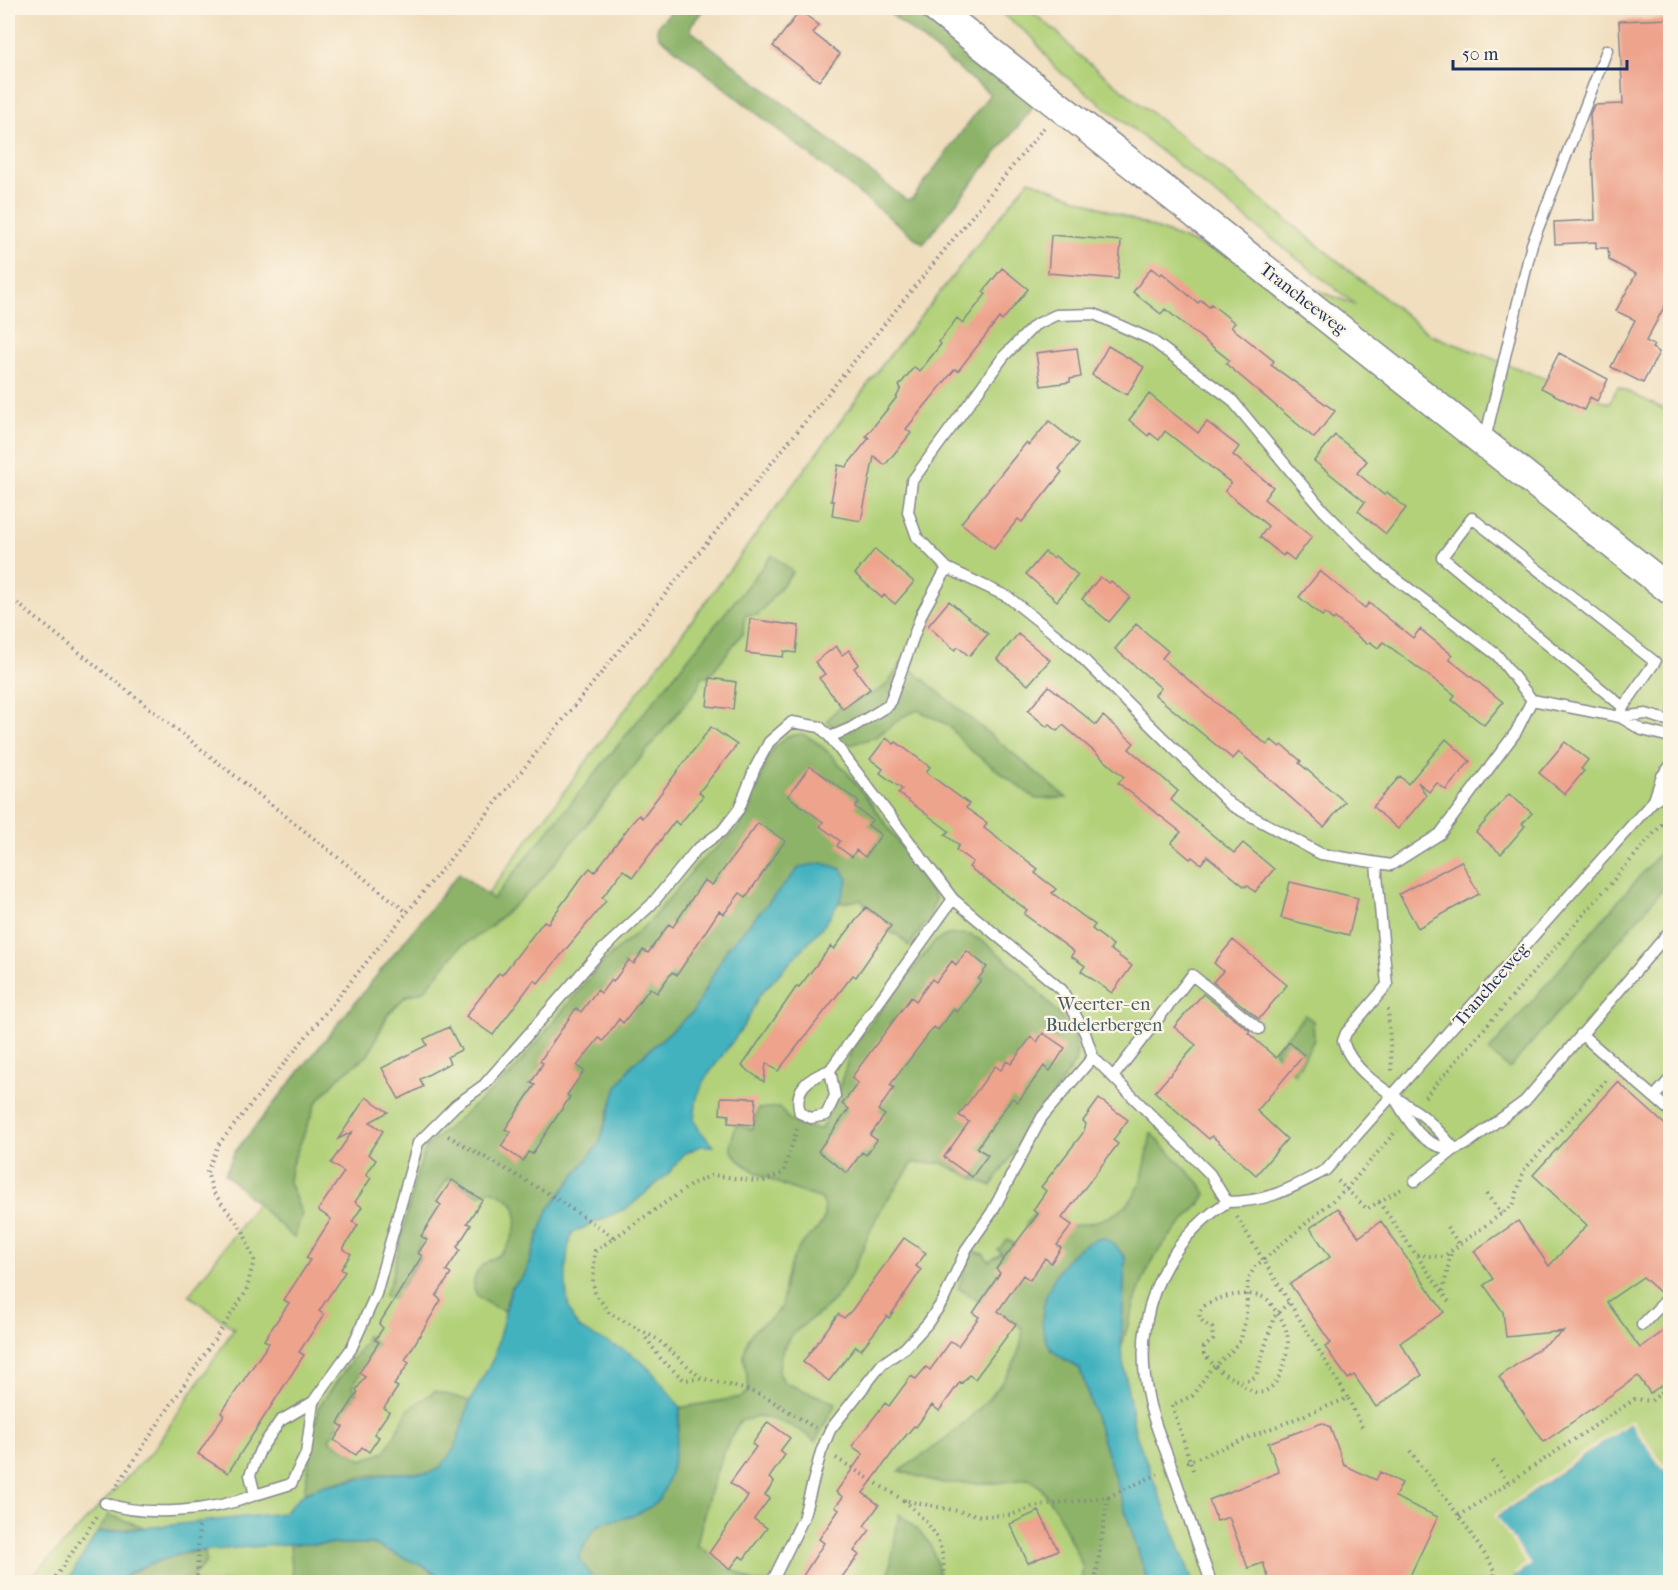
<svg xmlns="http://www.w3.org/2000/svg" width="1678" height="1590" viewBox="0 0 1678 1590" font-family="'IM FELL French Canon',serif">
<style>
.green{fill:#b2d179;stroke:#66806c;stroke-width:1.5}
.forest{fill:#8db369;stroke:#547164;stroke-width:1.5}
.water{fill:#43b2bf;stroke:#2f708e;stroke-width:1.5}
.pier{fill:#f0debe}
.building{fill:#eea38c}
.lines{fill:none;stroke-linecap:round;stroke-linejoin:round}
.lane-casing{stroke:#86868e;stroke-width:13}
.secondary-casing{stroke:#86868e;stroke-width:31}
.path{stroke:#86868e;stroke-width:4;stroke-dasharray:1.5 4.5;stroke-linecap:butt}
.lane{stroke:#fff;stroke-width:10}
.secondary{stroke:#fff;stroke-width:28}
.labels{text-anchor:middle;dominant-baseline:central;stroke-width:4.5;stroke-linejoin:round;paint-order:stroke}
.street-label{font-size:18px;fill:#1b2f5e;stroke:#fcf5e5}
.park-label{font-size:18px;fill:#415865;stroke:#fcf5e5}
</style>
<rect width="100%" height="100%" fill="#fcf5e5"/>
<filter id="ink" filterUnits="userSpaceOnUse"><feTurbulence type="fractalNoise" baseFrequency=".0167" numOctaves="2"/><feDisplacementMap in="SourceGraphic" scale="12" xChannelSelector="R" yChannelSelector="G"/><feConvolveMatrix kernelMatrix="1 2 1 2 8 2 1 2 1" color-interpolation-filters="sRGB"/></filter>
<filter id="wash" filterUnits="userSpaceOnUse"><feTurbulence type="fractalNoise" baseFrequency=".008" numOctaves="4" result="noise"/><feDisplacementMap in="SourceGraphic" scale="24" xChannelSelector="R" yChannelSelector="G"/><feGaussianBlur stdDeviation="1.35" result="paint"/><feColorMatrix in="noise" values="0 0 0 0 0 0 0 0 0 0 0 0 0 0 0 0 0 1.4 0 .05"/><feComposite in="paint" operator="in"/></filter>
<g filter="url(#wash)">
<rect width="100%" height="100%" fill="#f0debe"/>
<path class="green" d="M 995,8 L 1027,8 L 1057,32 L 1075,52 L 1431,335 L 1609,403 L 1618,387 L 1670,412 L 1670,1582 L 27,1582 L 154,1449 L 234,1329 L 189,1295 L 297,1150 L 316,1103 L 339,1077 L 368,1055 L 388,1014 L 406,996 L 413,994 L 886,360 L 1029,180 L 1356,305 L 1054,67 L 1033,38 Z"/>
<path class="forest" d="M 675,8 L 705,8 L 691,25 L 691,31 L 906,200 L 912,199 L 990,94 L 883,8 L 920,8 L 1035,100 L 1032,109 L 923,244 L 660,37 L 657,31 L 658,25 Z
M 772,555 L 793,572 L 758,615 L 745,615 L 743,633 L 708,677 L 701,677 L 698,688 L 536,886 L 484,932 L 460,947 L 424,991 L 406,996 L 388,1014 L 368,1055 L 339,1077 L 316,1103 L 291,1167 L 289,1182 L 302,1215 L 294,1238 L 225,1174 L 234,1153 L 459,873 L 493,899 Z
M 902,662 L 1067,798 L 1036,799 L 969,749 L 948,725 L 918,710 L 904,716 L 876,737 L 850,745 L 827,721 C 846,694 865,703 886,685 C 892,679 897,669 902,662 Z
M 802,734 C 842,748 909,860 936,899 L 928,920 L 909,946 L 899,936 L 883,929 L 887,926 L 861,900 L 839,903 L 841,899 L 727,949 L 693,1012 L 632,1065 L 609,1110 L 599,1144 L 548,1210 L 525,1274 L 511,1289 L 504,1311 C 485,1303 463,1294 479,1269 C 485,1261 495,1258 502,1253 C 512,1244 521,1218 514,1206 C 510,1197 499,1194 491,1190 L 479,1195 L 447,1179 L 434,1200 L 444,1206 L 417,1249 L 423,1253 L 400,1289 L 407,1294 L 404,1300 L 384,1297 L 391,1280 L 415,1181 L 426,1147 L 512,1073 L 600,965 L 649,922 L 699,863 L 735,832 L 748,815 L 767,759 L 774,748 L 787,736 Z
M 1670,841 L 1670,881 L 1509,1069 L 1489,1051 Z
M 947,935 C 954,935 964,933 970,935 C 995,943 1060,1011 1073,1035 C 1078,1044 1077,1053 1075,1062 L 991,1186 L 941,1163 L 913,1163 C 901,1181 887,1198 877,1217 C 864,1241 857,1269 841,1291 C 816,1327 778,1324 779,1375 L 785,1383 L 836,1403 L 815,1442 C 804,1430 776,1418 759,1417 C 753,1417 746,1420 740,1421 C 717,1459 706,1502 697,1545 L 753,1582 L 595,1582 L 579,1558 C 594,1522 598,1521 636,1514 L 679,1428 L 680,1408 L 741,1397 L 748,1392 C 752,1376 737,1363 749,1338 C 755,1324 770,1323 779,1310 C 785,1301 783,1289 786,1278 C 788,1270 792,1260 796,1253 C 807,1229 832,1232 822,1199 C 799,1192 747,1174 733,1153 C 728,1146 734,1133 736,1125 L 752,1129 L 758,1109 L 780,1107 C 787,1123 804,1129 821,1129 L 835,1101 L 852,1047 L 935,941 Z
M 1305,1015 L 1313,1021 L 1314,1040 L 1295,1074 L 1274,1051 Z
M 1151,1133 L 1202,1186 L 1206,1195 C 1194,1213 1179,1225 1166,1241 C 1141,1271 1132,1313 1121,1349 L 1125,1258 L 1050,1349 L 1080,1369 L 1148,1582 L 1081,1582 L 1083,1567 L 1056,1510 L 1040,1487 L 1029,1479 L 995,1483 L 941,1483 L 899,1471 C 941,1445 1026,1382 1022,1328 L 958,1288 L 972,1251 L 983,1254 L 989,1261 L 1002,1253 L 998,1250 L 1007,1239 L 1020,1248 L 1033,1232 L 1025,1226 L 1043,1202 L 1071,1226 C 1138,1217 1141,1192 1151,1133 Z
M 366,1336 L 378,1344 L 352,1387 L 358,1391 L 329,1440 L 362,1460 L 385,1452 L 409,1409 L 435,1391 L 470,1401 C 463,1422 458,1454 440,1468 C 431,1476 414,1473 404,1473 C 372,1472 334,1482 304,1493 L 318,1408 L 366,1340 Z
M 899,1514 C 927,1536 936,1546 940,1582 L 883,1582 L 890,1568 Z
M 109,1515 L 144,1527 L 97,1533 Z
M 290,1544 L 373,1544 L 425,1567 L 449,1582 L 293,1582 Z
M 205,1551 L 206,1562 L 188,1582 L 116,1582 C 143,1565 172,1553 205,1551 Z"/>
<path class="water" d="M 822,863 L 842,869 L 848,880 L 841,899 L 825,924 L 759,996 L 745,1024 L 705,1079 L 697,1097 L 694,1120 L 700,1131 L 714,1146 L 700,1146 L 684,1154 L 668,1174 L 629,1207 L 572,1233 C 564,1254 561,1314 581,1329 C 596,1339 615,1344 631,1354 C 651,1367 666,1388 680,1408 C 678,1433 673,1483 657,1502 C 654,1505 648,1508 645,1510 C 607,1531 600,1505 579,1558 L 595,1582 L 449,1582 L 425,1567 L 373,1544 L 290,1544 L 186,1552 L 138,1568 L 116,1582 L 67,1582 L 97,1533 L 283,1513 L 304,1493 L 325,1485 L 398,1473 L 429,1473 L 440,1468 L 455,1448 L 470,1401 L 494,1357 L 511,1289 L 525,1274 L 548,1210 L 599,1144 L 617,1087 L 632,1065 L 693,1012 L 727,949 L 800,867 Z
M 1104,1238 L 1117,1247 L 1125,1258 L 1121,1349 L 1135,1432 L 1193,1582 L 1148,1582 L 1080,1369 C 1071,1363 1056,1356 1050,1347 C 1025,1312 1064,1241 1104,1238 Z
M 1630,1423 L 1663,1469 L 1670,1464 L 1670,1582 L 1514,1582 L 1515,1576 L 1530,1565 L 1497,1517 Z"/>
<path class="pier" d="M 1629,1420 L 1633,1421 L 1664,1465 L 1670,1461 L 1670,1464 L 1663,1470 L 1630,1423 L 1497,1516 L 1531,1565 L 1515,1576 L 1513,1574 L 1526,1564 L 1494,1515 Z"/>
<g id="blocks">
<path class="building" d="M 800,11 L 819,25 L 813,33 L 840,54 L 819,81 L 773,46 Z
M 1671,19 L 1671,294 L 1646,341 L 1654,345 L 1652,348 L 1659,352 L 1643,383 L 1611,367 L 1635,320 L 1616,311 L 1636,274 L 1609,260 L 1608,248 L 1596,248 L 1596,242 L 1555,244 L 1554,222 L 1595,220 L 1590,114 L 1594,105 L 1623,104 L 1619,21 Z
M 1051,235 L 1121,241 L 1118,279 L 1048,273 Z
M 1002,268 L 1028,289 L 1002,321 L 999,318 L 958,371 L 955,369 L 906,429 L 911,433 L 885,465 L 874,456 L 861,521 L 832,516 L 834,501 L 831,501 L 838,465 L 846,467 L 869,438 L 866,436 L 896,398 L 901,388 L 899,386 L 914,367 L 920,371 L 941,344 L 939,342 L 957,318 L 963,323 L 986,294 L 983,292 Z
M 1151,268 L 1160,275 L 1162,273 L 1198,303 L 1201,300 L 1209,307 L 1211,304 L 1235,323 L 1231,327 L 1274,361 L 1271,365 L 1335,411 L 1314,438 L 1226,364 L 1229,360 L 1165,309 L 1161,314 L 1133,292 Z
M 1108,346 L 1144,367 L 1127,395 L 1092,375 Z
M 1077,348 L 1081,377 L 1070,379 L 1070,382 L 1041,386 L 1036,353 Z
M 1559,353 L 1608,379 L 1597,401 L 1590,397 L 1584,410 L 1541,388 Z
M 1149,394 L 1198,433 L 1207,422 L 1239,447 L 1233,455 L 1273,487 L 1264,499 L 1312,537 L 1294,560 L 1285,553 L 1283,556 L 1260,537 L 1268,526 L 1225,491 L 1231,483 L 1165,431 L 1159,440 L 1150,433 L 1148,436 L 1129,420 Z
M 1049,421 L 1078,444 L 1059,469 L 1062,472 L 1022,522 L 1018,519 L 994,549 L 961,523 L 1026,443 L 1029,445 Z
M 1335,435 L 1367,461 L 1357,473 L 1384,495 L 1387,492 L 1406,508 L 1386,534 L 1358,511 L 1365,502 L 1314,461 Z
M 875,549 L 914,582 L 895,604 L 884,595 L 882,598 L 855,574 Z
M 1045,552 L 1053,558 L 1055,556 L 1078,575 L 1057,601 L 1026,574 Z
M 1320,571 L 1365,608 L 1369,603 L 1413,638 L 1420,629 L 1452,655 L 1449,659 L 1503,702 L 1484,725 L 1452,700 L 1455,695 L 1383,642 L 1378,648 L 1370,642 L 1367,644 L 1335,618 L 1333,620 L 1325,613 L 1322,616 L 1299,597 Z
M 1100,577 L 1109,583 L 1111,581 L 1130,597 L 1109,622 L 1082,599 Z
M 949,601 L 988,634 L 969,656 L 958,647 L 955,650 L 928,626 Z
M 750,619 L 799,626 L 796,653 L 784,651 L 783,657 L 746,653 Z
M 1136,624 L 1168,651 L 1162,658 L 1267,745 L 1271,740 L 1280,747 L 1282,745 L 1301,761 L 1299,763 L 1345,802 L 1324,827 L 1239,752 L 1233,759 L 1155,695 L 1161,688 L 1115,649 Z
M 1018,634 L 1050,660 L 1028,685 L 997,659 Z
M 836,646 L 842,655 L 849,650 L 859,664 L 854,668 L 870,689 L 843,709 L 819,678 L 825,674 L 815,662 Z
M 710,678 L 736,682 L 733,709 L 707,706 Z
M 1049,686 L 1096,725 L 1103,716 L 1134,743 L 1129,749 L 1178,791 L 1171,800 L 1234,853 L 1243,843 L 1274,869 L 1255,892 L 1247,885 L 1245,887 L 1207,856 L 1201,864 L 1192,857 L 1190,859 L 1171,843 L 1181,832 L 1118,783 L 1124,777 L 1063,725 L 1057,731 L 1049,724 L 1047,727 L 1028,711 Z
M 711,727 L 737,745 L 699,792 L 703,796 L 679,825 L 675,821 L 633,877 L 623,870 L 602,898 L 606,901 L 538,983 L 534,980 L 493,1035 L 466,1016 L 499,973 L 502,975 L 544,921 L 548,923 L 582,877 L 590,868 L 595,872 L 631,824 L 639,815 L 642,818 Z
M 886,738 L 894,744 L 896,742 L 930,767 L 926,772 L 969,804 L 966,808 L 987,823 L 984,828 L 1038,869 L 1035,873 L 1056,889 L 1052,893 L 1095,925 L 1092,929 L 1113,945 L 1110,949 L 1132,966 L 1112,993 L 1081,971 L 1085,966 L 1071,956 L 1074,952 L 1024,914 L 1027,910 L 969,867 L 973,862 L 956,850 L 959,845 L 945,835 L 949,831 L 898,793 L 902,789 L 880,773 L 883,769 L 870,759 Z
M 1446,739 L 1470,761 L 1446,790 L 1437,783 L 1429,792 L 1418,782 L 1426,796 L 1398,829 L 1373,807 L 1400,776 L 1408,784 Z
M 1565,742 L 1588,760 L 1581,769 L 1584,771 L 1565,794 L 1539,773 Z
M 810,766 L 859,802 L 855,807 L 872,820 L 868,825 L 881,835 L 865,857 L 856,850 L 852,857 L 837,846 L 840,841 L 820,826 L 823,822 L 788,796 Z
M 1509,794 L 1532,813 L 1522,824 L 1525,826 L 1501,854 L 1476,832 Z
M 758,823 L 785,841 L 746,897 L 740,893 L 724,914 L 719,911 L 677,975 L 672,972 L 657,993 L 650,988 L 623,1023 L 619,1019 L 603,1041 L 599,1038 L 577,1066 L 584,1071 L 567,1095 L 570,1097 L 532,1154 L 528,1152 L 523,1161 L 501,1146 L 511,1132 L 505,1129 L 535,1085 L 531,1083 L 543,1063 L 540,1061 L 576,1008 L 581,1012 L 597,990 L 601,993 L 611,980 L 613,982 L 629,960 L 634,964 L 643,950 L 648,953 L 669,924 L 673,927 L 704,880 L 712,885 Z
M 1461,861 L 1479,894 L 1418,928 L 1399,894 Z
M 1290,882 L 1358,898 L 1349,935 L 1281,918 Z
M 866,907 L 891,926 L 856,977 L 853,975 L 778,1071 L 766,1063 L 764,1082 L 742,1066 L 797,986 L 799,987 L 831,946 L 834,949 Z
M 1233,940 L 1287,985 L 1259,1019 L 1213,982 L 1223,971 L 1214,963 Z
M 967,951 L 987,967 L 978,979 L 981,980 L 957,1012 L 954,1009 L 938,1030 L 934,1027 L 890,1085 L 894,1088 L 878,1110 L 885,1115 L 870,1135 L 877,1140 L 866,1155 L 862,1152 L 847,1173 L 818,1151 L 849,1109 L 842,1104 L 858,1083 L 851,1078 L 911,997 L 916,1001 L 932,979 L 936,982 L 952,961 L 956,965 Z
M 1203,994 L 1250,1031 L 1248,1033 L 1276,1058 L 1289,1042 L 1304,1055 L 1257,1111 L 1287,1139 L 1256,1175 L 1212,1136 L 1209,1139 L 1155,1092 L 1196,1045 L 1174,1027 Z
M 449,1027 L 461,1050 L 447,1057 L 450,1063 L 420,1079 L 423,1087 L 399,1099 L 382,1068 L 427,1045 L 424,1039 Z
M 1043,1033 L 1065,1048 L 1050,1071 L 1044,1066 L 1018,1102 L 1012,1098 L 977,1148 L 988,1155 L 972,1177 L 944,1157 L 969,1122 L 959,1115 L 995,1066 L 1001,1070 L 1007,1061 L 1011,1064 L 1031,1037 L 1037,1042 Z
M 1618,1082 L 1671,1130 L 1671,1289 L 1662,1294 L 1643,1277 L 1607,1302 L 1640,1348 L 1671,1326 L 1671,1379 L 1650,1393 L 1638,1376 L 1544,1442 L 1499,1377 L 1564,1331 L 1506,1337 L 1503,1312 L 1484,1285 L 1493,1279 L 1474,1251 L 1518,1221 L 1549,1266 L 1587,1225 L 1533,1175 Z
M 366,1097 L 388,1112 L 370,1122 L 383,1131 L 368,1154 L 376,1160 L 366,1175 L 371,1178 L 355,1202 L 362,1207 L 352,1222 L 358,1225 L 343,1249 L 351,1254 L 341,1269 L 345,1272 L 319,1311 L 324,1315 L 299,1352 L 304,1355 L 228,1473 L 198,1454 L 224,1415 L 221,1413 L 269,1343 L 264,1340 L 289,1303 L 284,1300 L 310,1260 L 306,1258 L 331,1219 L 318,1210 L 344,1172 L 331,1163 L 352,1132 L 338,1139 Z
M 721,1097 L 756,1098 L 754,1125 L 728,1123 L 729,1115 L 720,1114 Z
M 1099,1099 L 1128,1120 L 1113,1140 L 1118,1144 L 1062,1218 L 1072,1225 L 1057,1245 L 1061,1248 L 1051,1263 L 1045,1258 L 1030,1280 L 1023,1275 L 998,1311 L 1016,1324 L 975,1379 L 969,1375 L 962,1383 L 960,1382 L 939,1411 L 932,1405 L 916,1427 L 914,1426 L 898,1445 L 863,1493 L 879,1505 L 864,1526 L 870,1530 L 854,1551 L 859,1555 L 838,1582 L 799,1582 L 824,1543 L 819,1539 L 839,1510 L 835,1507 L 843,1497 L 836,1492 L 863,1454 L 852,1446 L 885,1403 L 889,1406 L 911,1376 L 916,1379 L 926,1367 L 930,1370 L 951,1341 L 958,1346 L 979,1317 L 973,1313 L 1000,1273 L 996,1269 L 1038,1214 L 1033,1210 L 1046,1191 L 1041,1187 L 1083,1133 L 1086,1124 L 1083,1121 Z
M 452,1180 L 482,1200 L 467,1223 L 471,1225 L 457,1247 L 460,1250 L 446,1271 L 451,1274 L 436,1296 L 441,1300 L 405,1360 L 409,1363 L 394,1385 L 398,1387 L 384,1408 L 389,1412 L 374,1434 L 379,1437 L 369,1452 L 362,1447 L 356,1455 L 334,1440 L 343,1427 L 338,1423 L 358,1392 L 356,1390 L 365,1377 L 359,1373 L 379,1342 L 375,1340 L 383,1328 L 379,1324 L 422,1256 L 418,1253 L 427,1240 L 421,1236 L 441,1205 L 437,1202 Z
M 1338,1208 L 1359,1237 L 1381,1221 L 1444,1312 L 1400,1343 L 1422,1375 L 1376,1407 L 1354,1375 L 1348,1379 L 1325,1347 L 1331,1343 L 1290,1284 L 1330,1257 L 1310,1228 Z
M 904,1238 L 926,1253 L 916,1266 L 921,1270 L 889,1318 L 887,1316 L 861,1350 L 856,1346 L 829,1381 L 803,1362 L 838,1314 L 844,1318 L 852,1310 Z
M 768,1422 L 790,1438 L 780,1451 L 785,1455 L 769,1478 L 774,1482 L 765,1495 L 770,1498 L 754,1519 L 767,1528 L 744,1559 L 740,1556 L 730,1569 L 709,1553 L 748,1496 L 730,1483 L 756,1447 L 752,1444 Z
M 1322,1423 L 1330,1427 L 1344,1465 L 1376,1480 L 1380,1472 L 1402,1483 L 1395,1497 L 1438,1517 L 1407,1582 L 1270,1582 L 1263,1563 L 1248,1568 L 1229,1517 L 1217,1521 L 1209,1500 L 1279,1472 L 1268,1443 Z
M 1039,1511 L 1058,1550 L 1028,1563 L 1010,1524 Z"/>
</g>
</g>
<g filter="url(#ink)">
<use href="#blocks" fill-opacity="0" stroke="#86868e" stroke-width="1.5"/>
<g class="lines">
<defs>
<path id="lane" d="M 1485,439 L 1532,244 L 1607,50
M 1532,700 L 1516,732 L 1440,834 L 1391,865 L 1321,854 L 1231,805 L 1071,647 L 1008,597 L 947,568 L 917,537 L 908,512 L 912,481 L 1004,356 L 1035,325 L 1056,315 L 1094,314 L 1150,339 L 1231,399 L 1323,510 L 1380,567 L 1497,655 L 1532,700 L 1620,717 L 1623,707 L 1655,662 L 1472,518 L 1442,557 L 1623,707
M 1670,721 L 1646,714 L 1620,717 L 1642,730 L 1670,737
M 830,737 L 953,899 L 830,1070 C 808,1078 793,1089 800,1113 L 811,1118 L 826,1115 L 835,1096 L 830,1070
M 1654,800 L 1662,776 L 1670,766
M 1376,863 L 1387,985 L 1346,1033 L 1343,1041 C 1352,1073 1393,1095 1419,1113 C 1432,1122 1444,1137 1455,1149
M 953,899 L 1062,990 L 1085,1033 L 1093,1057
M 1581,1034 L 1670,1111
M 1113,1077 L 1192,975 L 1259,1029
M 1654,1097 L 1670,1079
M 1395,1099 C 1411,1125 1423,1148 1455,1149
M 1415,1181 L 1455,1149 L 1465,1145 L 1525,1101 L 1670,931
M 1642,1325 L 1670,1296
M 313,1402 L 306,1454 L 291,1484 L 255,1495 L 250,1475 L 260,1450 L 280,1421 L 313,1402 L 351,1349 L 376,1294 L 418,1143 L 456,1105 L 484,1085 L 600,952 L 651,905 L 696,850 L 722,831 L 739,809 L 755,768 L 769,742 L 792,722 L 820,727 L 830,737 L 851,728 L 889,705 L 922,613 L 947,568
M 105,1503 C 146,1518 214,1511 255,1495
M 772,1582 L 803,1519 L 821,1452 L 830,1430 L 882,1364 L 905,1348 L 927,1324 L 943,1301 L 967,1248 L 992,1212 L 1042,1117 L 1093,1057 L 1210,1174 L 1227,1202 C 1269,1202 1291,1188 1326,1170 L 1654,800 L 1670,790
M 1211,1582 C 1198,1546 1186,1510 1174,1474 C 1166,1450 1154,1425 1149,1401 C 1131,1321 1159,1247 1227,1202"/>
<path id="secondary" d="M 935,8 L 1670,590"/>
</defs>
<use href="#lane" class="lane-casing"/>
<use href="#secondary" class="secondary-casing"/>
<path class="path" d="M 8,596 L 408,913
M 1388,1009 L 1392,1071
M 1425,1097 L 1670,815
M 797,1129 L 783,1173 L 762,1182 L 713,1175 L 694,1183 L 595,1251 L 593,1282 L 595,1292 L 609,1313 L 657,1339 L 701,1378 L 751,1391 L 769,1399 L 815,1428
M 448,1136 L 549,1194 L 615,1238
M 1338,1181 L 1367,1209 L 1401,1189
M 1486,1194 L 1502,1213
M 1379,1202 L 1450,1303
M 1237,1217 L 1348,1398
M 1447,1227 L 1460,1245
M 1417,1255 L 1443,1257 L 1513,1205 L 1524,1170 L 1608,1078
M 1443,1291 L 1451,1252
M 646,1338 L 661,1359 L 684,1380 L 700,1379
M 1240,1382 C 1250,1391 1259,1398 1271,1387 C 1282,1378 1288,1354 1288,1341 C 1287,1328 1283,1321 1276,1311 C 1273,1308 1271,1303 1268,1300 C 1245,1283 1170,1307 1212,1328 L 1213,1340 L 1204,1347 L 1204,1354 C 1217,1369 1236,1390 1256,1376 L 1274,1317 L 1289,1302
M 1410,1451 L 1459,1516 L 1495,1570 L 1494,1582
M 836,1458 L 903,1500 L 982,1516 L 1011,1515 L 1032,1507 L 1108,1497 L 1158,1474
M 1493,1461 L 1508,1482
M 1187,1462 L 1348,1398 L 1362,1427
M 1193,1470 L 1172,1405 L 1192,1396 L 1211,1369 L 1230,1353 L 1241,1339 L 1246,1317 L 1248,1279 L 1255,1267 L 1346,1189 L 1397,1130
M 114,1490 L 246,1292 L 254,1260 L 243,1231 L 213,1192 L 207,1172 L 218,1145 L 1046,125
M 904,1500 C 934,1528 945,1540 944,1582
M 1459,1516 L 1635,1399 L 1651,1401 L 1670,1386
M 52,1582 L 97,1516
M 197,1582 L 199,1523
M 1095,1582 L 1108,1497"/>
<use href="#lane" class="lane"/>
<use href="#secondary" class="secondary"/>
</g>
</g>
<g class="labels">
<g class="street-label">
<text transform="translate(1303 299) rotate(38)">Trancheeweg</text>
<text transform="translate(1491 985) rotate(-49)">Trancheeweg</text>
</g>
<g class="park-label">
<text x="1104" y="1004">Weerter- en<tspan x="1104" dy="21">Budelerbergen</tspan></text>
</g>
</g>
<rect width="1678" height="1590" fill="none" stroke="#fcf5e5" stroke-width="30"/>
<path d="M1453 60v9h174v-9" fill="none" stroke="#1b2f5e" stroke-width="3"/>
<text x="1462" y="60" font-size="18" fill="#1b2f5e" stroke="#fcf5e5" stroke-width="4.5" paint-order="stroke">50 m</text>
</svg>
